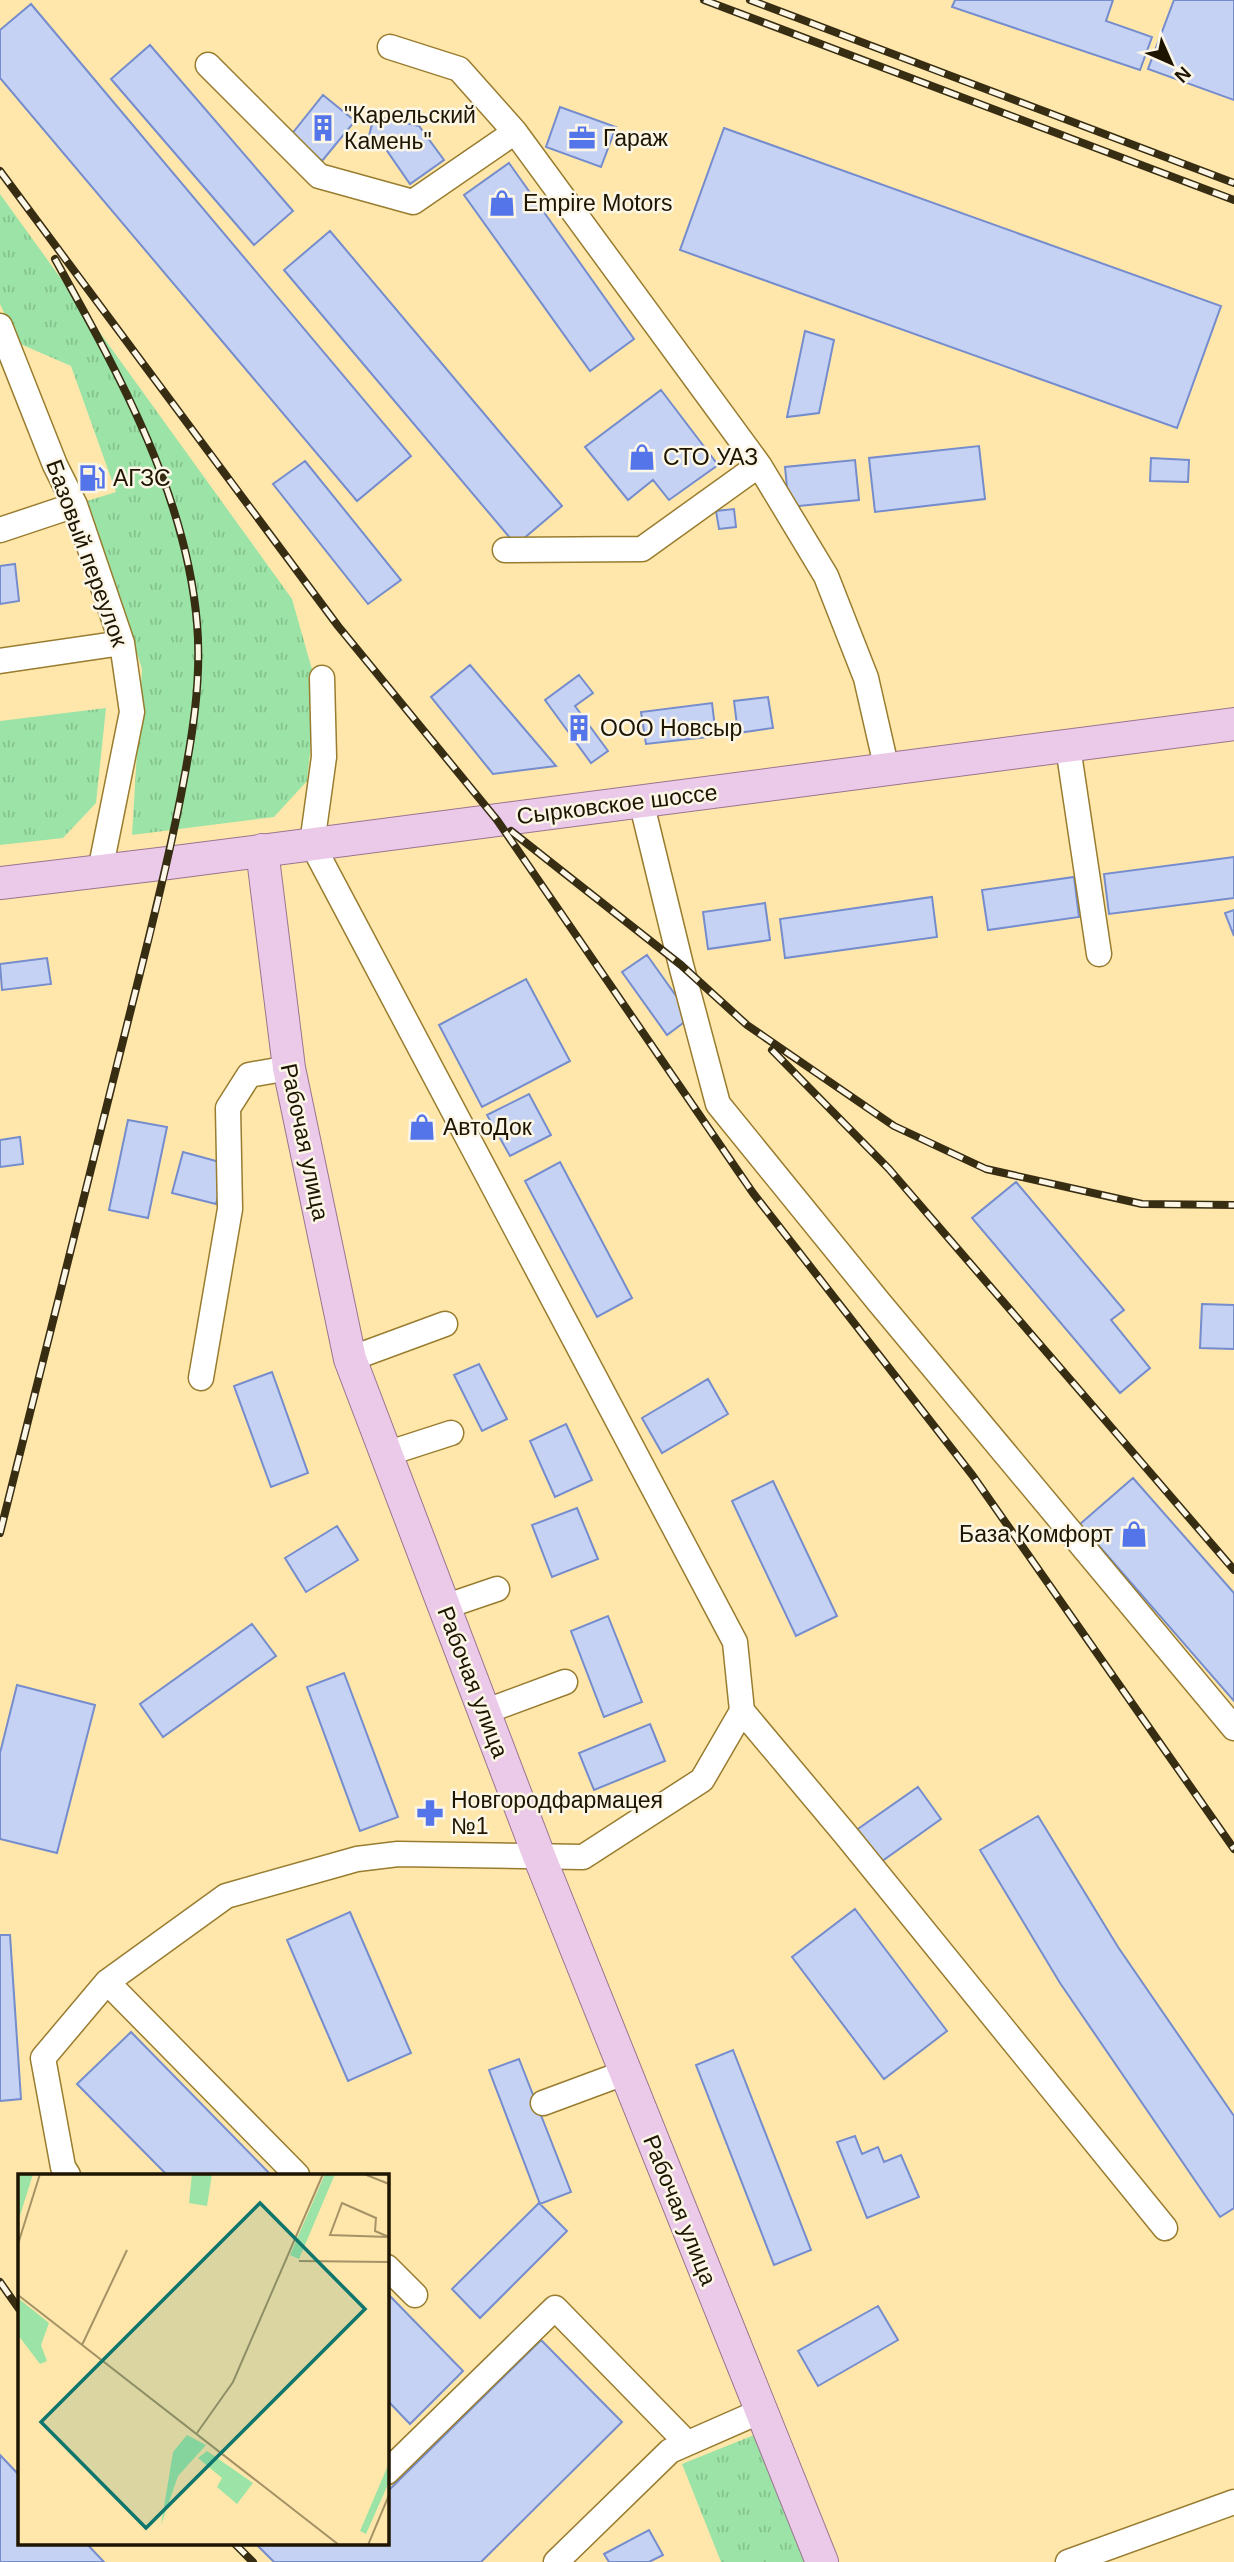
<svg xmlns="http://www.w3.org/2000/svg" width="1234" height="2562" viewBox="0 0 1234 2562" font-family="Arial,sans-serif">
<style>
.grass{fill:url(#grass-tufts)}
.building{fill:#c5d2f3;stroke:#758ccd;stroke-width:2}
.lines{fill:none;stroke-linecap:round;stroke-linejoin:round}
.minor-casing{stroke:#987c2f;stroke-width:27}
.major-casing{stroke:#9a748e;stroke-width:34}
.minor{stroke:#fff;stroke-width:24}
.major{stroke:#ebcae9;stroke-width:32}
.rail-casing{stroke:#372d13;stroke-width:8}
.rail{stroke:#fcf6e7;stroke-width:5;stroke-dasharray:16;stroke-linecap:butt}
.labels{text-anchor:middle;dominant-baseline:central;stroke-width:5;stroke-linejoin:round;paint-order:stroke}
.poi-label{font-size:23px;fill:#1e1500;stroke:#fcf6e7;text-anchor:start}
.street-label{font-size:23px;fill:#1e1500;stroke:#fcf6e7}
.inset-road{fill:none;stroke:#a59367;stroke-width:2}
.view{fill:#0f766e;fill-opacity:0.15;stroke:#0f766e;stroke-width:3.5}
.inset-edge{fill:none;stroke:#1e1500;stroke-width:3.5}
</style>
<defs>
<pattern id="grass-tufts" width="24" height="20" patternUnits="userSpaceOnUse" patternTransform="scale(1.75)"><rect width="24" height="20" fill="#9be3a6"/><path d="M3 7l-1-3M5 7V3M7 7l1-3M15 17l-1-3M17 17v-4M19 17l1-3" fill="none" stroke="#85c28d"/></pattern>
</defs>
<rect width="100%" height="100%" fill="#ffe7ab"/>
<path class="grass" d="M 0,194 L 292,599 L 317,687 L 307,781 L 274,817 L 132,835 L 142,669 L 87,501 L 116,492 L 71,366 L 18,343 L 0,304 Z
M 106,708 L 96,803 L 63,838 L 0,845 L 0,721 Z
M 754,2435 L 804,2562 L 721,2562 L 682,2464 Z"/>
<path class="building" d="M 955,0 L 1113,0 L 1106,21 L 1152,37 L 1140,70 L 952,7 Z
M 1174,0 L 1234,0 L 1234,100 L 1148,69 Z
M 31,4 L 411,456 L 357,501 L 0,78 L 0,30 Z
M 150,45 L 293,211 L 254,245 L 111,79 Z
M 323,95 L 355,121 L 322,161 L 291,135 Z
M 560,107 L 616,127 L 601,167 L 546,147 Z
M 374,116 L 419,126 L 444,160 L 410,184 L 385,148 L 367,144 Z
M 724,128 L 1221,306 L 1177,428 L 680,250 Z
M 509,163 L 634,339 L 590,371 L 464,195 Z
M 330,231 L 562,506 L 516,545 L 284,270 Z
M 805,331 L 834,340 L 819,413 L 787,417 Z
M 661,390 L 718,465 L 669,500 L 653,480 L 628,500 L 585,447 Z
M 979,446 L 985,499 L 875,512 L 869,458 Z
M 1151,458 L 1189,460 L 1188,482 L 1150,481 Z
M 855,460 L 859,500 L 789,507 L 785,467 Z
M 305,461 L 401,580 L 368,604 L 273,484 Z
M 734,509 L 736,527 L 719,529 L 716,511 Z
M 15,564 L 19,601 L 0,604 L 0,566 Z
M 470,665 L 556,766 L 493,774 L 431,697 Z
M 579,675 L 593,693 L 575,706 L 608,751 L 591,763 L 545,700 Z
M 768,697 L 773,728 L 738,733 L 734,701 Z
M 712,703 L 716,736 L 646,744 L 641,712 Z
M 1234,857 L 1234,898 L 1109,914 L 1104,874 Z
M 1074,877 L 1079,917 L 988,930 L 982,890 Z
M 932,897 L 937,937 L 785,958 L 780,919 Z
M 765,903 L 770,940 L 708,949 L 703,912 Z
M 1234,910 L 1234,936 L 1225,913 Z
M 647,955 L 691,1017 L 667,1035 L 622,972 Z
M 47,958 L 51,984 L 2,990 L 0,964 Z
M 526,979 L 570,1061 L 482,1107 L 439,1025 Z
M 529,1094 L 551,1135 L 510,1156 L 487,1115 Z
M 128,1120 L 167,1127 L 148,1218 L 109,1210 Z
M 20,1137 L 23,1164 L 0,1167 L 0,1140 Z
M 183,1152 L 227,1164 L 216,1204 L 172,1193 Z
M 560,1162 L 632,1298 L 597,1317 L 525,1181 Z
M 1016,1182 L 1124,1310 L 1111,1320 L 1150,1368 L 1120,1393 L 972,1218 Z
M 1202,1304 L 1234,1305 L 1234,1349 L 1200,1348 Z
M 479,1364 L 507,1419 L 482,1431 L 454,1375 Z
M 272,1372 L 308,1473 L 271,1487 L 234,1386 Z
M 708,1379 L 728,1414 L 662,1453 L 642,1418 Z
M 566,1424 L 592,1480 L 555,1497 L 530,1441 Z
M 1133,1478 L 1234,1593 L 1234,1701 L 1080,1524 Z
M 773,1481 L 837,1616 L 796,1636 L 732,1501 Z
M 577,1508 L 598,1559 L 552,1577 L 532,1525 Z
M 337,1526 L 358,1560 L 306,1592 L 285,1558 Z
M 608,1616 L 642,1702 L 604,1717 L 571,1631 Z
M 252,1624 L 276,1656 L 163,1737 L 140,1704 Z
M 344,1673 L 398,1817 L 360,1831 L 307,1687 Z
M 17,1685 L 95,1705 L 57,1853 L 0,1839 L 0,1753 Z
M 650,1724 L 665,1761 L 594,1790 L 579,1753 Z
M 918,1787 L 941,1819 L 878,1864 L 855,1831 Z
M 1038,1816 L 1118,1947 L 1234,2116 L 1234,2208 L 1220,2217 L 1060,1983 L 980,1850 Z
M 855,1909 L 947,2031 L 884,2079 L 792,1957 Z
M 350,1912 L 411,2053 L 348,2081 L 287,1940 Z
M 0,1935 L 10,1935 L 21,2099 L 0,2101 Z
M 131,2032 L 271,2175 L 167,2175 L 77,2084 Z
M 733,2050 L 811,2250 L 774,2265 L 696,2065 Z
M 519,2059 L 571,2192 L 540,2204 L 489,2070 Z
M 855,2136 L 862,2154 L 878,2147 L 884,2162 L 901,2155 L 919,2197 L 867,2218 L 837,2142 Z
M 539,2203 L 567,2231 L 480,2318 L 452,2289 Z
M 387,2293 L 463,2371 L 410,2424 L 387,2400 Z
M 878,2306 L 898,2340 L 818,2386 L 798,2351 Z
M 541,2340 L 622,2422 L 481,2562 L 274,2562 L 255,2543 L 387,2543 L 387,2492 Z
M 0,2455 L 19,2475 L 19,2543 L 86,2543 L 104,2562 L 0,2562 Z
M 649,2530 L 663,2555 L 649,2562 L 609,2562 L 604,2554 Z"/>
<g class="lines">
<defs>
<path id="minor" d="M 390,47 L 459,69 L 515,132 L 759,465 L 826,576 L 866,678 L 887,770
M 208,65 L 319,176 L 413,202 L 515,132
M 0,326 L 55,465 L 75,505 L 122,643 L 132,712 L 100,871
M 0,530 L 75,505
M 505,550 L 642,549 L 759,465
M 0,661 L 122,643
M 1068,747 L 1099,954
M 641,801 L 681,965 L 718,1104 L 878,1301 L 1234,1728
M 350,1359 L 445,1324
M 201,1378 L 230,1209 L 228,1108 L 249,1075 L 289,1068
M 386,1454 L 451,1433
M 444,1607 L 497,1589
M 742,1711 L 846,1835 L 1165,2228
M 484,1712 L 565,1682
M 107,1982 L 297,2175
M 543,2103 L 624,2073
M 68,2175 L 63,2167 L 43,2058 L 107,1982 L 226,1896 L 357,1859 L 398,1854 L 583,1857 L 702,1780 L 742,1711 L 735,1642 L 312,844 L 324,757 L 322,678
M 387,2267 L 415,2295
M 387,2472 L 555,2308 L 687,2443
M 556,2562 L 670,2451 L 761,2411
M 1068,2562 L 1234,2502"/>
<path id="major" d="M 262,850 L 289,1068 L 350,1359 L 539,1856 L 822,2562
M 0,883 L 168,863 L 1234,724"/>
</defs>
<use href="#minor" class="minor-casing"/>
<use href="#major" class="major-casing"/>
<use href="#minor" class="minor"/>
<use href="#major" class="major"/>
<defs>
<path id="rail" d="M 704,0 L 1234,200
M 750,0 L 1234,183
M 0,171 L 338,626 L 497,820 L 753,1193 L 973,1476 L 1234,1849
M 511,831 L 681,965 L 747,1025 L 894,1126 L 986,1169 L 1142,1204 L 1234,1205
M 772,1050 L 889,1169 L 1234,1570
M 0,1533 C 44,1358 87,1184 131,1009 C 149,938 167,867 181,795 C 192,738 202,681 197,623 C 186,493 117,371 55,259
M 0,2282 L 19,2309
M 234,2543 L 253,2562"/>
</defs>
<use href="#rail" class="rail-casing"/>
<use href="#rail" class="rail"/>
</g>
<defs>
<symbol id="building-bare" viewBox="-9 -9 18 18"><path d="M-4-6H4V6H1V3H-1V6H-4ZM-2.5-4.3h1.7v1.8h-1.7ZM.8-4.3h1.7v1.8H.8ZM-2.5-1h1.7V.8h-1.7ZM.8-1h1.7V.8H.8Z" fill="#5475ea" stroke="#fcf6e7" stroke-width="2.5" paint-order="stroke"/></symbol>
<symbol id="office-bare" viewBox="-9 -9 18 18"><path d="M-6-3h4V-5.5h4V-3h4V5H-6ZM-1-4.5V-3h2v-1.5ZM-6 0V1H6V0Z" fill="#5475ea" stroke="#fcf6e7" stroke-width="2.5" paint-order="stroke"/></symbol>
<symbol id="shop-bare" viewBox="-9 -9 18 18"><path d="M-5-2.5h2.3a2.7 3.5 0 0 1 5.4 0H5L5.5 6h-11ZM-1.5-2.5h3a1.5 2.3 0 0 0-3 0Z" fill="#5475ea" stroke="#fcf6e7" stroke-width="2.5" paint-order="stroke"/></symbol>
<symbol id="fuel-bare" viewBox="-9 -9 18 18"><path d="M-5.5-6h7V0h2V4h1.3V-2.5L3-4.5l.8-.8L6-3V5H2.5V1h-1V6h-7ZM-4.2-4.7v3.2H.2V-4.7Z" fill="#5475ea" stroke="#fcf6e7" stroke-width="2.5" paint-order="stroke"/></symbol>
<symbol id="pharmacy-bare" viewBox="-9 -9 18 18"><path d="M-2-6h4v4h4v4h-4v4h-4v-4h-4v-4h4Z" fill="#5475ea" stroke="#fcf6e7" stroke-width="2.5" paint-order="stroke"/></symbol>
</defs>
<g fill-rule="evenodd">
<use href="#building-bare" x="304" y="109" width="38" height="38"/>
<use href="#office-bare" x="563" y="119" width="38" height="38"/>
<use href="#shop-bare" x="483" y="184" width="38" height="38"/>
<use href="#shop-bare" x="623" y="438" width="38" height="38"/>
<use href="#fuel-bare" x="73" y="459" width="38" height="38"/>
<use href="#building-bare" x="560" y="709" width="38" height="38"/>
<use href="#shop-bare" x="403" y="1108" width="38" height="38"/>
<use href="#shop-bare" x="1115" y="1515" width="38" height="38"/>
<use href="#pharmacy-bare" x="411" y="1794" width="38" height="38"/>
</g>
<g class="labels">
<g class="poi-label">
<text x="344" y="115">"Карельский<tspan x="344" dy="26">Камень"</tspan></text>
<text x="603" y="138">Гараж</text>
<text x="523" y="203">Empire Motors</text>
<text x="663" y="457">СТО УАЗ</text>
<text x="113" y="478">АГЗС</text>
<text x="600" y="728">ООО Новсыр</text>
<text x="443" y="1127">АвтоДок</text>
<text x="1113" y="1534" text-anchor="end">База Комфорт</text>
<text x="451" y="1800">Новгородфармацея<tspan x="451" dy="26">№1</tspan></text>
</g>
<g class="street-label">
<text transform="translate(87 553) rotate(70)">Базовый переулок</text>
<text transform="translate(617 804) rotate(-7)">Сырковское шоссе</text>
<text transform="translate(305 1142) rotate(78)">Рабочая улица</text>
<text transform="translate(473 1682) rotate(69)">Рабочая улица</text>
<text transform="translate(680 2210) rotate(68)">Рабочая улица</text>
</g>
</g>
<g transform="translate(18 2174)">
<rect width="371" height="371" fill="#ffe7ab"/>
<path d="M 0,0 L 15,0 L 0,48 ZM 307,0 L 317,0 L 281,85 L 272,81 ZM 0,124 L 31,149 L 23,171 L 29,187 L 22,190 L 0,161 ZM 169,261 L 188,271 L 160,302 L 143,351 L 155,278 ZM 189,277 L 235,309 L 219,330 L 199,313 L 204,304 L 180,284 Z" fill="#9be3a6"/>
<path d="M 371,289 L 371,308 L 348,360 L 342,357 Z" fill="#9be3a6"/>
<path d="M 174,0 L 194,0 L 189,32 L 171,29 Z" fill="#9be3a6"/>
<path class="inset-road" d="M 346,0 L 371,10M 324,29 L 358,44 L 357,57 L 371,63 L 312,61 ZM 0,70 L 22,0M 281,87 L 371,88M 0,121 L 321,371M 64,171 L 109,76M 179,259 L 215,208 L 305,0M 350,371 L 371,321"/>
<path class="view" d="M 242,29 L 347,135 L 128,354 L 23,248 Z"/>
<rect width="371" height="371" class="inset-edge"/>
</g>
<g transform="translate(1171 63) rotate(135)" stroke="#fcf6e7" stroke-width="5" paint-order="stroke">
<path d="M0-5L12 26L0 18L-12 26Z" fill="#1e1500"/>
<text y="-10" font-size="19" font-weight="bold" text-anchor="middle" fill="#1e1500">N</text>
</g>
</svg>
